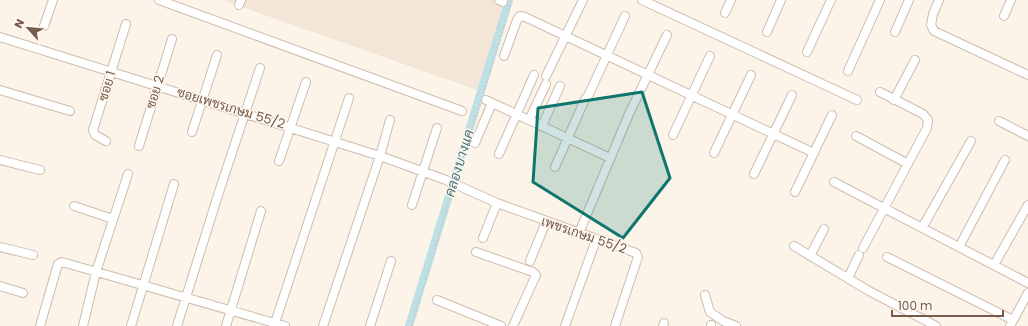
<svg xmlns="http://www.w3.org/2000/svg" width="1028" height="326" viewBox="0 0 1028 326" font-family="Poppins,Sarabun,sans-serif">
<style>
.residential{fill:#f4e6d6}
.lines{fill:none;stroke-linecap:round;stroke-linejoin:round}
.canal{stroke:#bce0e6;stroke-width:8}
.minor-casing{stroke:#cebcae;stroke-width:10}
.path{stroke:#d6b7a3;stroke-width:1.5;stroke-dasharray:1 3;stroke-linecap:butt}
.minor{stroke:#fff;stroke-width:8}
.marked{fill:#0f766e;fill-opacity:0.2;stroke:#0f766e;stroke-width:3;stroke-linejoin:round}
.labels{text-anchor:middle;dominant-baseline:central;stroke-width:3;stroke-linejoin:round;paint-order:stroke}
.street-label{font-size:13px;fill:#765b4c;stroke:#fff8ee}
.water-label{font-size:14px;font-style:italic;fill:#437782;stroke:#fff8ee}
</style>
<rect width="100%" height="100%" fill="#fcf4e8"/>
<path class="residential" d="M 222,0 L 506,0 L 477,90 Z"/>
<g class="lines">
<path class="canal" d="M 409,326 L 509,0"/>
<defs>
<path id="minor" d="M 159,0 L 462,111
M 499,0 L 503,2
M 642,0 L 857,100
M 939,0 L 933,14 L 931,25 L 934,31 L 1028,75
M 239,5 L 241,0
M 725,13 L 731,0
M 1004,16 L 1011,0
M 44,26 L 53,0
M 767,32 L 781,0
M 895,32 L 909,0
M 0,37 L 380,156 L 446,180 L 497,203 L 636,253 L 638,257 L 615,326
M 807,52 L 831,0
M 504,56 L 517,20 L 520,16 L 525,17 L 814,153
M 848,71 L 880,0
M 546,76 L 583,0
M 0,90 L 70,111
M 588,96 L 625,16
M 486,100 L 610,158
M 894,100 L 915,60
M 529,120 L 546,84
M 999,121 L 1028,136
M 542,126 L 560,86
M 192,132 L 217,55
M 673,135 L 710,56
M 856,136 L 908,164
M 106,141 L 95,135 L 93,130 L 126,24
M 475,143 L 492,103
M 139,146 L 172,39
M 714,153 L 751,75
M 499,154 L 534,75
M 0,160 L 40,170
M 279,161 L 306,82
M 555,167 L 585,99
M 754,174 L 792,95
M 834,182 L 1028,283
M 795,192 L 832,115
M 412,205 L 437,128
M 74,206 L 113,219
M 922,228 L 971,141
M 579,233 L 629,114 L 667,35
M 483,238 L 497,203
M 794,246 L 869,291 L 936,326
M 0,247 L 33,255
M 959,247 L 1005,160
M 863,248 L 927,128 L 928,120 L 923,114 L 880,92
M 476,252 L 533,272 L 536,275 L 513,326
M 810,256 L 824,229
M 887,257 L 1013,320
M 530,261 L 546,222
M 994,265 L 1028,205
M 848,278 L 859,255
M 0,286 L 23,293
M 705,295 L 710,312 L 723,321 L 736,326
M 437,300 L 501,326
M 40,326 L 58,264 L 62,262 L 285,326
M 83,326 L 96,272 L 128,174
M 131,326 L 174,184
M 177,326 L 218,195 L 260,68
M 226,326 L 261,211
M 274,326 L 349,98
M 323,326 L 380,156 L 390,120
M 370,326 L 391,261
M 565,326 L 596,240
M 663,326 L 664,323
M 711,326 L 711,325
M 1010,326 L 1028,293"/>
</defs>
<use href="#minor" class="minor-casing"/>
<path class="path" d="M 483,94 L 512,0
M 471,132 L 480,103
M 456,177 L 467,143
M 412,326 L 452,191"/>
<use href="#minor" class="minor"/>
</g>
<path class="marked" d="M 642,92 L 670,178 L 623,238 L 533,182 L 538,108 Z"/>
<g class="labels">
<g class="street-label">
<text transform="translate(107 86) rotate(-73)">ซอย 1</text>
<text transform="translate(155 92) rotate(-73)">ซอย 2</text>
<text transform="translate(231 108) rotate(17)">ซอยเพชรเกษม 55/2</text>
<text transform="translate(584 235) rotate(19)">เพชรเกษม 55/2</text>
</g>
<g class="water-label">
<text transform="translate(459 163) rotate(-73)">คลองบางแค</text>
</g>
</g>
<g transform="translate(28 28) rotate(297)" stroke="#fff8ee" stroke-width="3" paint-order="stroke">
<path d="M0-3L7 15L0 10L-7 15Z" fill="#765b4c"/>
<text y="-6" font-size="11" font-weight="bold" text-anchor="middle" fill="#765b4c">N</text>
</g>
<path d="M892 310v6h111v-6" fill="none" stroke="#765b4c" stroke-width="2"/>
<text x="898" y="310" font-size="12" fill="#765b4c" stroke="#fff8ee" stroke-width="3" paint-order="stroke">100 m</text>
</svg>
